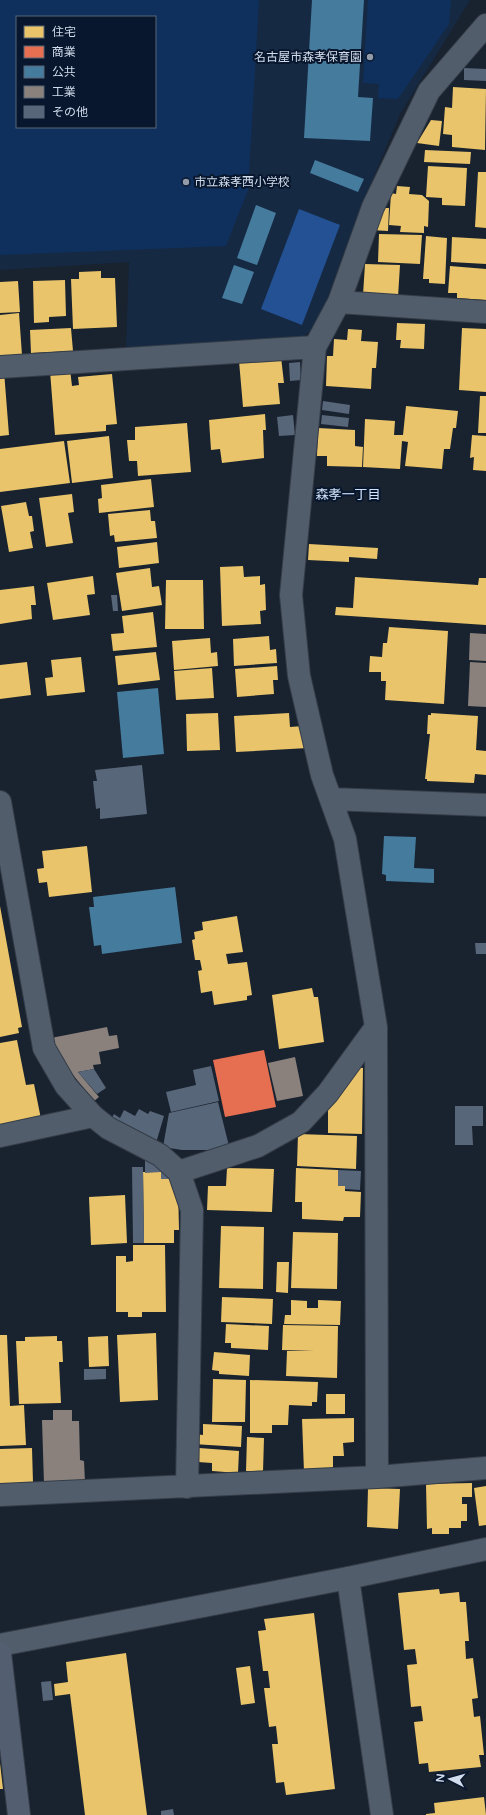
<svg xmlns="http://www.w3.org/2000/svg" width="486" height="1815" viewBox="0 0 486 1815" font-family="'Varela Round','Noto Sans JP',sans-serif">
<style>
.built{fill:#162943;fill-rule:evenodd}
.green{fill:#0f305d;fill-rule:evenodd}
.water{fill:#235193}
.homes{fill:#e9c46a}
.shops{fill:#e76f51}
.public{fill:#457b9d}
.industry{fill:#8a817c}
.building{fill:#58667a}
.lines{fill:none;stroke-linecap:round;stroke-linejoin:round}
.minor-casing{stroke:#343d48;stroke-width:24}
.secondary-casing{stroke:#343d48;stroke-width:24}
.minor{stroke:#525d6c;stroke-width:22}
.secondary{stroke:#535f71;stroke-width:22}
.poi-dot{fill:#919baa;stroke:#08172d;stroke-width:1.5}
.labels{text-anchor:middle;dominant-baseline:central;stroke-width:4;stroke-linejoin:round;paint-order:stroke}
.poi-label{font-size:12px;fill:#d1dcec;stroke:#08172d;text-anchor:end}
.neighbourhood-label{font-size:13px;fill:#d2e3fc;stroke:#08172d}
</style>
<rect width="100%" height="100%" fill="#19222f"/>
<path class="built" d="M 0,0 L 470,0 L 400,114 L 357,217 L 317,327 L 302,337 L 126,349 L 129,262 L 0,270 ZM 17,17 L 155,17 L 155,127 L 17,127 Z"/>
<path class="green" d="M 0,0 L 259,0 L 248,190 L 226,246 L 0,255 ZM 17,17 L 155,17 L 155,127 L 17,127 Z
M 368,0 L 451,0 L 449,24 L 398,99 L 378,98 L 379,84 L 363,83 Z"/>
<path class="water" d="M 299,209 L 340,225 L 302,325 L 261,309 Z"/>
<path class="homes" d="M 453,87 L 486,89 L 485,150 L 452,147 L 452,135 L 443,134 L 445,107 L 452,108 Z
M 431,120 L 442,121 L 439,146 L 417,143 Z
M 425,150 L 471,152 L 470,164 L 424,162 Z
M 428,166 L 467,168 L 465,206 L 442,205 L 442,198 L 426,197 Z
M 478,172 L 486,172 L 486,228 L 475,227 Z
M 397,186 L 410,187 L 409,194 L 422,195 L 429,201 L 428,227 L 424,226 L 424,233 L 400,232 L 401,226 L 389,225 L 391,193 L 396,194 Z
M 380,208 L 389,208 L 388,231 L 371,230 Z
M 379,234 L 422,235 L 420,264 L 378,262 Z
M 426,236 L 447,238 L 445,284 L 429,283 L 429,279 L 423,279 Z
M 452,237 L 486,239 L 486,264 L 451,262 Z
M 365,264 L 400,265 L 398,297 L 363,295 Z
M 450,266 L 486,269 L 486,300 L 457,298 L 457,293 L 448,293 Z
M 101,271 L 101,278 L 115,278 L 117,327 L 73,329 L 71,279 L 79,279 L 79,272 Z
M 65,280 L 66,316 L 49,317 L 49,322 L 34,323 L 33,281 Z
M 18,281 L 20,312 L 0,313 L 0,282 Z
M 19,313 L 22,355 L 0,356 L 0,315 Z
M 397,323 L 425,324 L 424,349 L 400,348 L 401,340 L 396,340 Z
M 71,328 L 73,351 L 31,353 L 30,330 Z
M 462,328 L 486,329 L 486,392 L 459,390 Z
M 348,329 L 362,330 L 361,341 L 378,342 L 376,368 L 372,368 L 371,389 L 326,386 L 327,356 L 333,356 L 334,339 L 347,340 Z
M 281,357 L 284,383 L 278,383 L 280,404 L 243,407 L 239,361 Z
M 70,369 L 72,386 L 79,385 L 78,377 L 112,374 L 117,424 L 106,425 L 106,431 L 55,435 L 50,371 Z
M 0,371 L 4,371 L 9,435 L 0,436 Z
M 480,396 L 486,396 L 486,433 L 478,433 Z
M 406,406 L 458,411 L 456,428 L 453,428 L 450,449 L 444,449 L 442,469 L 405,466 L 408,442 L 402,441 L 400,469 L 363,467 L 365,419 L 395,421 L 394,435 L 403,435 Z
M 265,414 L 266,430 L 263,430 L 264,458 L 222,463 L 220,449 L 211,450 L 209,420 Z
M 187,423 L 191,472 L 138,476 L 137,461 L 129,461 L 127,440 L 135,440 L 135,427 Z
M 318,428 L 355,430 L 355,446 L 363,447 L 362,467 L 327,466 L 327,456 L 317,456 Z
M 472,435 L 486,436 L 486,471 L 473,470 L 474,457 L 470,458 Z
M 109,436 L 113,478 L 72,483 L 67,441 Z
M 64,441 L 70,483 L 0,492 L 0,449 Z
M 151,479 L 154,507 L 99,513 L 98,499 L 102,498 L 101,485 Z
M 72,494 L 74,512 L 68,513 L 73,543 L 46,547 L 39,498 Z
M 26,502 L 29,516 L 32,516 L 34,531 L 30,532 L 33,548 L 9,552 L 1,506 Z
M 150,510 L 151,521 L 155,521 L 157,538 L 115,542 L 114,535 L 110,536 L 108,514 Z
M 157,542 L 159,563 L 119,568 L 117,547 Z
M 309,544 L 378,548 L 377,559 L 349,557 L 349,562 L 308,560 Z
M 243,566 L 244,577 L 260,576 L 260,585 L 265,584 L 266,610 L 260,611 L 261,624 L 222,626 L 220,567 Z
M 150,568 L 152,587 L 159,586 L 162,605 L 122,611 L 116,573 Z
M 93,576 L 95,594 L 87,595 L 90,615 L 53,620 L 47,583 Z
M 355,577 L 478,585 L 479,578 L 486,578 L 486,625 L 335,615 L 336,607 L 353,608 Z
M 166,580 L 203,580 L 204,629 L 165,629 Z
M 34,586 L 36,605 L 31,605 L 32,619 L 0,624 L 0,590 Z
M 153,612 L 157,647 L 113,651 L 111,634 L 124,633 L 122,616 Z
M 389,627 L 448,631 L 444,704 L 385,700 L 386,681 L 381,681 L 381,672 L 369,672 L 370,656 L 382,657 L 383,643 L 387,643 Z
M 269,636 L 270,650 L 276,649 L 277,663 L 234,666 L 233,639 Z
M 210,638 L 211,653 L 217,652 L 218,666 L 174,670 L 172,641 Z
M 156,652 L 160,680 L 118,685 L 115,656 Z
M 81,657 L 85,692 L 47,696 L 45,678 L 53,677 L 51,660 Z
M 27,662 L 31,695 L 0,699 L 0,665 Z
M 277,666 L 278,680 L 273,680 L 274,694 L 237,697 L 235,669 Z
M 212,668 L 214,698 L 176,700 L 174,671 Z
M 218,713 L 220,750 L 187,751 L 186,714 Z
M 289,713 L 290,727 L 303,726 L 308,748 L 236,752 L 234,716 Z
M 431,713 L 478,716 L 476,750 L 486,751 L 486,775 L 475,774 L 474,783 L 427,781 L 427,779 L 425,779 L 430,734 L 427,734 L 428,715 L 431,715 Z
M 87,846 L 92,892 L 49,897 L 47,882 L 39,883 L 37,869 L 44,868 L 42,851 Z
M 0,906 L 22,1027 L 18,1028 L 19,1033 L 0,1037 Z
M 237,916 L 243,952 L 226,954 L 228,964 L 247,962 L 252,995 L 247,996 L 247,1000 L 214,1005 L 212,991 L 201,993 L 198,971 L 202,970 L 200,960 L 195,960 L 192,940 L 195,939 L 194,932 L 203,930 L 202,922 Z
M 312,988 L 314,997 L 318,997 L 324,1042 L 279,1049 L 272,995 Z
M 17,1040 L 26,1085 L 34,1084 L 41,1119 L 0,1128 L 0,1043 Z
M 354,1067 L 363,1068 L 362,1134 L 328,1133 L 328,1107 Z
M 298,1134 L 357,1136 L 356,1169 L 297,1166 Z
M 227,1168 L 274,1169 L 272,1212 L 207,1210 L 208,1186 L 226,1186 Z
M 296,1168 L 338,1170 L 338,1186 L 345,1186 L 345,1191 L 361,1192 L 360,1217 L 344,1217 L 343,1221 L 302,1219 L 302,1202 L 295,1202 Z
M 143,1172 L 161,1172 L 161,1179 L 171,1179 L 171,1185 L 178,1185 L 179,1230 L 174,1230 L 174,1243 L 144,1243 Z
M 125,1195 L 127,1243 L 91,1245 L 89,1197 Z
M 221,1226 L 264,1227 L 263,1289 L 219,1288 Z
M 293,1232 L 338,1233 L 337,1289 L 291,1288 Z
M 133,1245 L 165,1245 L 166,1312 L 142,1312 L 142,1317 L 128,1317 L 128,1312 L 116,1312 L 116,1256 L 126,1256 L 126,1262 L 133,1261 Z
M 277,1262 L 289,1262 L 288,1293 L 276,1292 Z
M 222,1297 L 273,1299 L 272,1324 L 221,1322 Z
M 291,1300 L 307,1301 L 307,1308 L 318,1308 L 318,1300 L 341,1301 L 340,1325 L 284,1324 L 285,1315 L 291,1315 Z
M 226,1324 L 269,1326 L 268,1350 L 231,1348 L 231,1343 L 225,1343 Z
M 283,1325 L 338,1326 L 337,1378 L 286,1376 L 287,1351 L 314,1351 L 282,1350 Z
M 156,1333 L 158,1400 L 120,1402 L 117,1335 Z
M 0,1335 L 7,1335 L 10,1406 L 24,1405 L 26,1445 L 0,1446 Z
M 57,1336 L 57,1341 L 62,1341 L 63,1362 L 59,1362 L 61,1403 L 19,1404 L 16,1341 L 25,1341 L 25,1337 Z
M 108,1336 L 109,1366 L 89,1367 L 88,1337 Z
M 214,1352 L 250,1355 L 249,1376 L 219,1374 L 219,1371 L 212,1370 Z
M 213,1379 L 246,1380 L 245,1422 L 212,1422 Z
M 250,1380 L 318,1382 L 317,1402 L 312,1402 L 312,1406 L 289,1405 L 288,1425 L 272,1425 L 272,1433 L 250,1433 Z
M 326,1394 L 345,1394 L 345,1414 L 326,1414 Z
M 354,1418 L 354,1442 L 343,1443 L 344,1456 L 333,1456 L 333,1471 L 304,1472 L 302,1419 Z
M 203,1424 L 242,1426 L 241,1447 L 193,1444 L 194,1434 L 203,1435 Z
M 247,1437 L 264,1438 L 263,1472 L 246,1471 Z
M 32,1448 L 33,1483 L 0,1484 L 0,1449 Z
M 199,1448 L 239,1451 L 238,1473 L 212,1471 L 212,1463 L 198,1462 Z
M 472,1483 L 472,1497 L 462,1497 L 462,1504 L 467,1504 L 467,1521 L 461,1521 L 461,1528 L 449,1528 L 449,1534 L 432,1534 L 432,1528 L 427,1529 L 426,1484 Z
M 486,1486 L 486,1525 L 479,1526 L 474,1488 Z
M 368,1488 L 400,1489 L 398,1529 L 367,1527 Z
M 439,1589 L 440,1594 L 459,1592 L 460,1602 L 466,1602 L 469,1641 L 465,1641 L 466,1659 L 473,1658 L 478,1698 L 472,1699 L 474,1717 L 480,1716 L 484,1755 L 479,1755 L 481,1767 L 429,1772 L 428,1763 L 419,1764 L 414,1722 L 423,1721 L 421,1706 L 411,1707 L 407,1665 L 417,1664 L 415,1649 L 404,1650 L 398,1593 Z
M 314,1613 L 335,1789 L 286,1795 L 284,1782 L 276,1783 L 272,1744 L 278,1744 L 276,1726 L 269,1727 L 264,1688 L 270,1688 L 268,1671 L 263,1671 L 258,1631 L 266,1630 L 264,1619 Z
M 126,1653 L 147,1815 L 85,1815 L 70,1694 L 55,1696 L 54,1684 L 68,1682 L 66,1662 Z
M 250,1666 L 255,1703 L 241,1705 L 236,1668 Z
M 0,1763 L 3,1789 L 0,1789 Z
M 484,1797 L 486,1815 L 426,1815 L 426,1814 L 435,1813 L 434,1803 Z"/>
<path class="shops" d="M 264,1050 L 276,1107 L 225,1117 L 213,1060 Z"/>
<path class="public" d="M 312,0 L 364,0 L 358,97 L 373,98 L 370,141 L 304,138 Z
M 315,160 L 364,179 L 358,192 L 310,173 Z
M 256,205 L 276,213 L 257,265 L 237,258 Z
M 234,265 L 254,272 L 242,304 L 222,298 Z
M 158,688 L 164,754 L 123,758 L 117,692 Z
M 384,836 L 416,837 L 414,868 L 434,869 L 434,883 L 386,881 L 386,875 L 382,874 Z
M 175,887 L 182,943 L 102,954 L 101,945 L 94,946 L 89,907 L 94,907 L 93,897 Z"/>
<path class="industry" d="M 470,633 L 486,634 L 486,661 L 469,660 Z
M 470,662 L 486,663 L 486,707 L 468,706 Z
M 107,1027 L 109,1036 L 117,1035 L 119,1048 L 99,1052 L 101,1064 L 93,1065 L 94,1069 L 78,1072 L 99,1097 L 94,1101 L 61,1060 L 51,1038 Z
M 295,1057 L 303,1096 L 277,1101 L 268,1063 Z
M 53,1410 L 72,1410 L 72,1421 L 79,1421 L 80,1460 L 84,1461 L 85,1482 L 44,1484 L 42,1420 L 53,1420 Z"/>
<path class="building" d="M 464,68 L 486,69 L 486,81 L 464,80 Z
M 300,362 L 301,380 L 290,381 L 289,363 Z
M 323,401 L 350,405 L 349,414 L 322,410 Z
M 293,415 L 295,435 L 279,436 L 277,417 Z
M 322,415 L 349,418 L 348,427 L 321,424 Z
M 111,595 L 117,595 L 118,611 L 113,611 Z
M 142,765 L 147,814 L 100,819 L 100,808 L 96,809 L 93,781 L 97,781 L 95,770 Z
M 475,943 L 486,943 L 486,954 L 476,954 Z
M 211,1066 L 219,1101 L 171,1112 L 166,1092 L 196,1085 L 193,1070 Z
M 94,1069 L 106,1088 L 97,1094 L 78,1072 Z
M 218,1102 L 229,1146 L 211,1150 L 182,1150 L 163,1147 L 169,1113 Z
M 455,1106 L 483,1106 L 483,1126 L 472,1126 L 473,1145 L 455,1145 Z
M 139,1109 L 148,1114 L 150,1111 L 164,1116 L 156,1143 L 109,1123 L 114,1114 L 120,1118 L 124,1110 L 135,1116 Z
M 145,1157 L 171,1179 L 161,1179 L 161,1172 L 145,1173 Z
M 132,1167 L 143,1167 L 144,1243 L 133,1243 Z
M 338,1170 L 361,1171 L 360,1190 L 345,1189 L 345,1186 L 338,1186 Z
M 84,1369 L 106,1369 L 106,1379 L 84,1380 Z
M 51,1681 L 53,1700 L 43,1701 L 41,1682 Z
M 173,1809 L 174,1815 L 161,1815 L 161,1811 Z"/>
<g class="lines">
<defs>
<path id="minor" d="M 339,302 L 486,312
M 0,367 L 315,347
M 331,799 L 486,805
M 0,802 L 44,1048 L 66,1086 L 93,1116 L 108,1128 L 160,1155 L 179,1172 L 258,1146 L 301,1122 L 328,1093 L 376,1027
M 0,1136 L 93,1116
M 179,1172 L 192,1210 L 187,1487
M 377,1477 L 376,1027 L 345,839 L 322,775 L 299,676 L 291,595 L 315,347 L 339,302 L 373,207 L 429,91 L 486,25
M 0,1495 L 377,1477 L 486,1468
M 348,1578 L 382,1815
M 0,1645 L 348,1578 L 486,1549"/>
<path id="secondary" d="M 0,1653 L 19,1815"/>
</defs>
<use href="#minor" class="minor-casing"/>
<use href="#secondary" class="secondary-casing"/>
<use href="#minor" class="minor"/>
<use href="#secondary" class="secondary"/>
</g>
<g class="poi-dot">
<circle cx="370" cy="57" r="4"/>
<circle cx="186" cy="182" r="4"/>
</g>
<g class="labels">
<g class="poi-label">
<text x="362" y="57">名古屋市森孝保育園</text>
<text x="194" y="182" text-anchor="start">市立森孝西小学校</text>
</g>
<g class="neighbourhood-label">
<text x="348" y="495">森孝一丁目</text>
</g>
</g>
<rect x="16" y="16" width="140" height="112" fill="#08172d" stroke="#586679"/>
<rect x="24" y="26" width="20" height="12" fill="#e9c46a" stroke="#586679"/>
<text x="52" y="36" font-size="12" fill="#d1dcec">住宅</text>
<rect x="24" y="46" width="20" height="12" fill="#e76f51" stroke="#586679"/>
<text x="52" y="56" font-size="12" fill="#d1dcec">商業</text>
<rect x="24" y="66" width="20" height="12" fill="#457b9d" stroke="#586679"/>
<text x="52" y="76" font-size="12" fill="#d1dcec">公共</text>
<rect x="24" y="86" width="20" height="12" fill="#8a817c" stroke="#586679"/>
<text x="52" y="96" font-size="12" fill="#d1dcec">工業</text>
<rect x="24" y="106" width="20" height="12" fill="#58667a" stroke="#586679"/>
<text x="52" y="116" font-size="12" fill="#d1dcec">その他</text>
<g transform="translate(450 1779) rotate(276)" stroke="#08172d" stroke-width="3" paint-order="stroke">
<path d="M0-3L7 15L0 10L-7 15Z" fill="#d1dcec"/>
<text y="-6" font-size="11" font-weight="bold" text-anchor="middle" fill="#d1dcec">N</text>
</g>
</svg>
